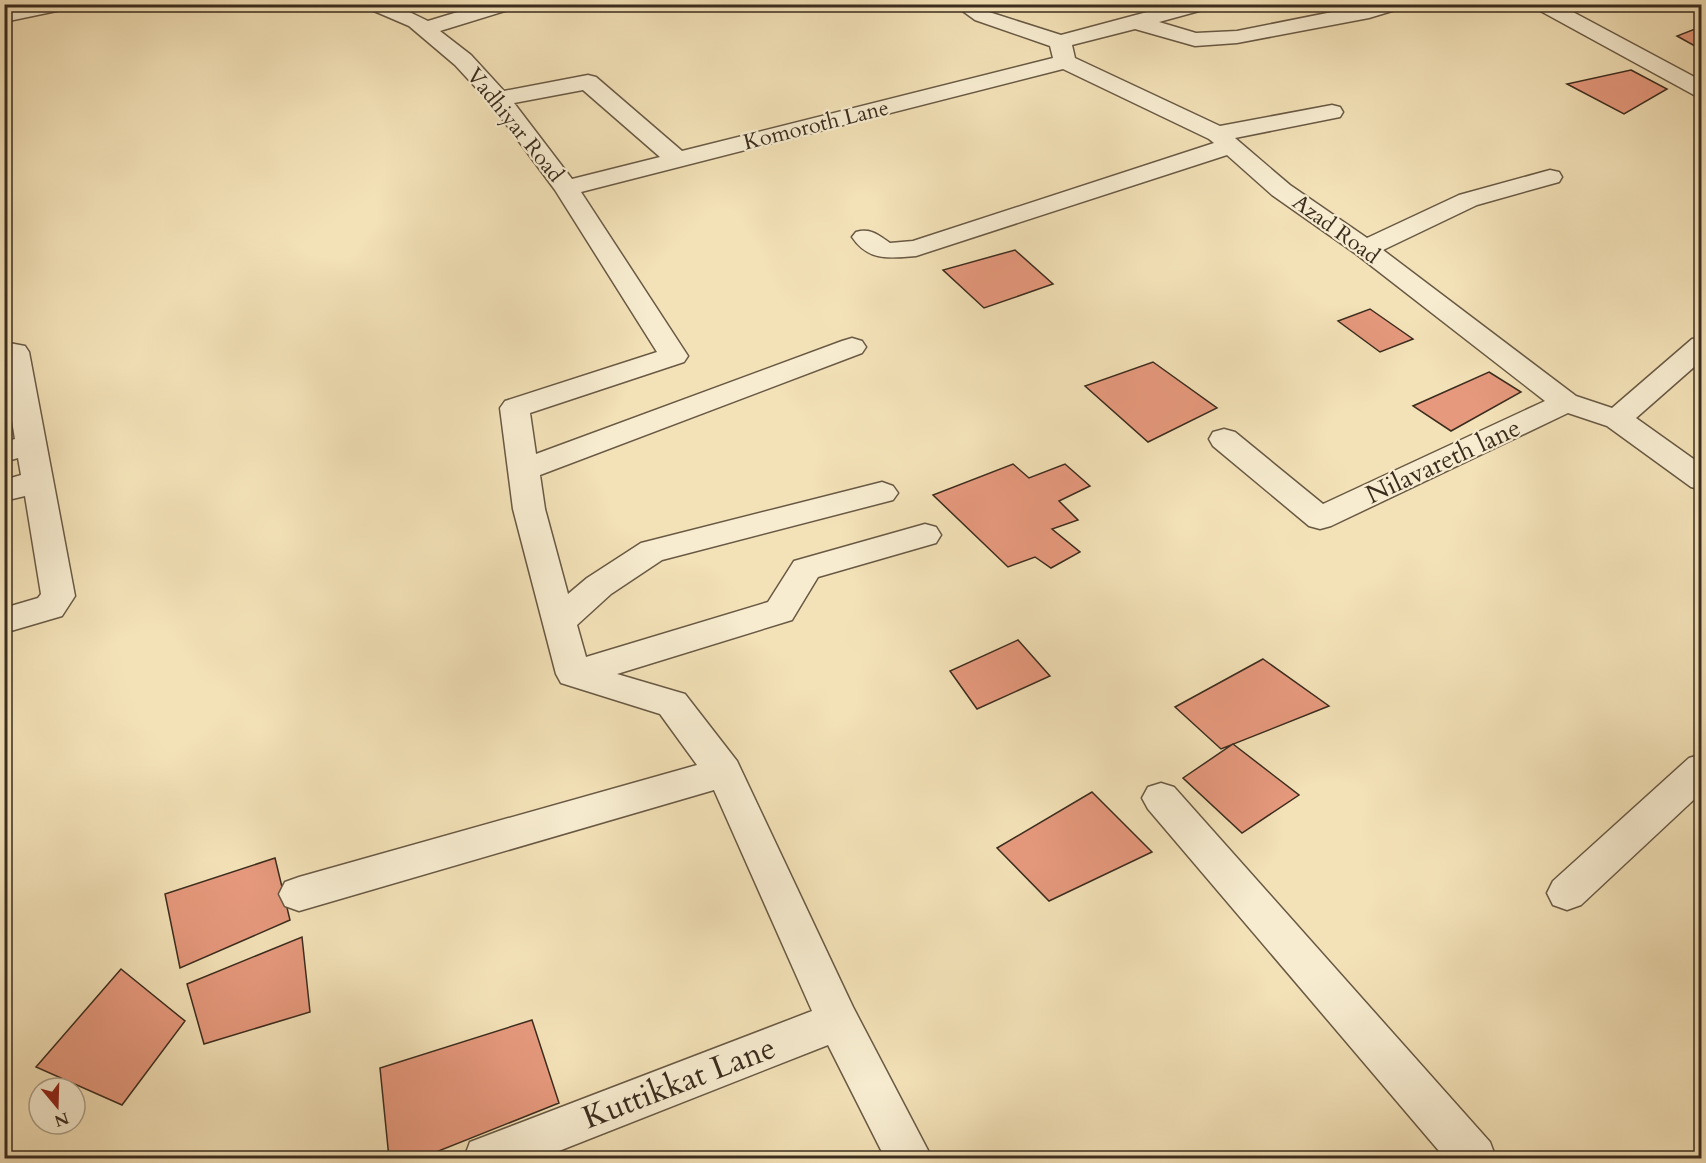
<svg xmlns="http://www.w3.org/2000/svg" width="1706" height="1163" viewBox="0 0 1706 1163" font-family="Cardo,serif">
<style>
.building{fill:#e6997d;stroke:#3b2c1e;stroke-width:1.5}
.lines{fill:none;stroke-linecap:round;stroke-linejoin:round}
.minor-casing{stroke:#695944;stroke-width:3}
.minor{fill:#f7ecd0;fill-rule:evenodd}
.labels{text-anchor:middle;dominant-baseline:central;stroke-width:4.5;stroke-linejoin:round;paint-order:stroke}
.far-street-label{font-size:22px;fill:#3b2c1e;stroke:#f7ecd0}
.street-label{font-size:26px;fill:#3b2c1e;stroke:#f7ecd0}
.near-street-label{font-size:32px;fill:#3b2c1e;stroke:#f7ecd0}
</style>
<rect width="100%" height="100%" fill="#f3e1b7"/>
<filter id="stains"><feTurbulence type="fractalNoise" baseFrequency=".00333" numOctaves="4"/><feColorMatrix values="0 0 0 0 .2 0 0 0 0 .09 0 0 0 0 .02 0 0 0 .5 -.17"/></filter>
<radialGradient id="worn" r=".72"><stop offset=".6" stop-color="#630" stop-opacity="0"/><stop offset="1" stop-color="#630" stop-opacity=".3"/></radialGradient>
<path class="building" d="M 1700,27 L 1702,50 L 1677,36 Z
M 1631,70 L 1667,89 L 1624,114 L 1567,84 Z
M 1015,250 L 1053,284 L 984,308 L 943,270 Z
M 1370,309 L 1413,339 L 1380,352 L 1338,321 Z
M 1153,362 L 1217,408 L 1148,442 L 1085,386 Z
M 1489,372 L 1521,392 L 1451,431 L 1413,406 Z
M 1013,464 L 1029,478 L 1065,464 L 1090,486 L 1059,501 L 1078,520 L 1052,529 L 1080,552 L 1051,568 L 1035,557 L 1008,567 L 933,495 Z
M 1018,640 L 1050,676 L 977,709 L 950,671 Z
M 1263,659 L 1329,706 L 1221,749 L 1175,707 Z
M 1233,744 L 1299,795 L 1242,833 L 1183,778 Z
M 1092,792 L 1152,852 L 1049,901 L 997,848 Z
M 275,858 L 290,920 L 180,968 L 165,894 Z
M 302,937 L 310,1012 L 204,1044 L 187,984 Z
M 121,969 L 185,1021 L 122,1105 L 36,1067 Z
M 532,1020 L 559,1103 L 421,1158 L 389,1158 L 380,1068 Z"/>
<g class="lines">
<defs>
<path id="minor" d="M 30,4 L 74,4 L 71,8 L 4,22 L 4,10 Z
M 364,4 L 393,4 L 428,21 L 484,4 L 518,4 L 515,8 L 440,31 L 471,55 L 504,91 L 588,75 L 596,77 L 682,151 L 1053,58 L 1050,46 L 975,20 L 953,4 L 978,4 L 989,12 L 1061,35 L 1177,4 L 1213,4 L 1210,8 L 1159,22 L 1196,33 L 1237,31 L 1372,4 L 1405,4 L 1402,8 L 1369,18 L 1237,43 L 1195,46 L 1135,29 L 1072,45 L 1075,58 L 1220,126 L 1332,105 L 1340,107 L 1343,112 L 1340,117 L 1235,138 L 1290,185 L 1367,238 L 1459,195 L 1550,170 L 1559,172 L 1562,177 L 1559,182 L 1477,205 L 1383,250 L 1576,396 L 1612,408 L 1692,339 L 1702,337 L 1702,360 L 1636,418 L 1702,465 L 1702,490 L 1691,487 L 1607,426 L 1568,413 L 1331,526 L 1320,529 L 1309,526 L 1213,446 L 1209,439 L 1213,432 L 1224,429 L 1235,432 L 1323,504 L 1545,401 L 1356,254 L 1272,195 L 1227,155 L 916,256 C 890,258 869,262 852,237 L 856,232 C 871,228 878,235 890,243 L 913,241 L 1214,143 L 1209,139 L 1063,69 L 581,192 L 688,356 L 684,362 L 530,413 L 536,454 L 842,341 L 852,338 L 862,341 L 866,347 L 862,353 L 540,475 L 545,509 L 568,594 L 587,578 L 641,543 L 882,482 L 893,486 L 898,493 L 893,500 L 662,560 L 611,594 L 577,625 L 586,657 L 768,602 L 794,561 L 925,524 L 936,527 L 941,535 L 936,543 L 818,577 L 792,620 L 617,674 L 685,694 L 737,761 L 853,1007 L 932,1158 L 885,1158 L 828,1045 L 541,1158 L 464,1158 L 470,1142 L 812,1011 L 714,790 L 299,911 L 285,906 L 279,894 L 285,882 L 299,877 L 697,765 L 660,714 L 561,683 L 556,674 L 513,509 L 500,408 L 505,401 L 657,352 L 555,190 L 491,104 L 455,65 L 409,26 L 367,8 ZM 583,90 L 660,157 L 572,179 L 514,103 Z
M 1532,4 L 1558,4 L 1702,81 L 1702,97 L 1694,95 L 1535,8 Z
M 4,342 L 25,346 L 29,352 L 75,596 L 62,616 L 4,633 L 4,608 L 38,598 L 41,594 L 25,496 L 4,501 L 4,480 L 21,475 L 18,458 L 4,462 L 4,442 L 15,439 L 4,373 Z
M 1702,754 L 1702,792 L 1581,905 L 1567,910 L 1553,905 L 1547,893 L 1553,881 L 1689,758 Z
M 1161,783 L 1174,787 L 1490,1142 L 1496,1158 L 1445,1158 L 1148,809 L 1142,798 L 1148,787 Z"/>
</defs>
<use href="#minor" class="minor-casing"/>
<use href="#minor" class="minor"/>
</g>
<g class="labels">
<g class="far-street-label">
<text transform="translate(515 125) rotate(51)">Vadhiyar Road</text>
<text transform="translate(816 125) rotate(-14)">Komoroth Lane</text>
<text transform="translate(1336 229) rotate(36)">Azad Road</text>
</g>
<g class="street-label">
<text transform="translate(1443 461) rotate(-25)">Nilavareth lane</text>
</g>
<g class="near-street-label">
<text transform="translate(679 1083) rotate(-21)">Kuttikkat Lane</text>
</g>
</g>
<rect width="1706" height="1163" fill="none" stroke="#f3e1b7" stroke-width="24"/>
<rect x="6" y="6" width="1694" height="1151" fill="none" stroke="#3b2c1e" stroke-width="3"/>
<rect x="12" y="12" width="1682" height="1139" fill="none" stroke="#3b2c1e" stroke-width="1.5"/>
<g transform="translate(57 1106) rotate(161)"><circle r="28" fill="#f7ecd0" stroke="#ac9f89" stroke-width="1.5"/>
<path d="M0-4.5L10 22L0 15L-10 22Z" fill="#8f2418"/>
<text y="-9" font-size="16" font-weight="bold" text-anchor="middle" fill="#3b2c1e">N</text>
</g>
<rect width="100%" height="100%" filter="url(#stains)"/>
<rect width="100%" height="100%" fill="url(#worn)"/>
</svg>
